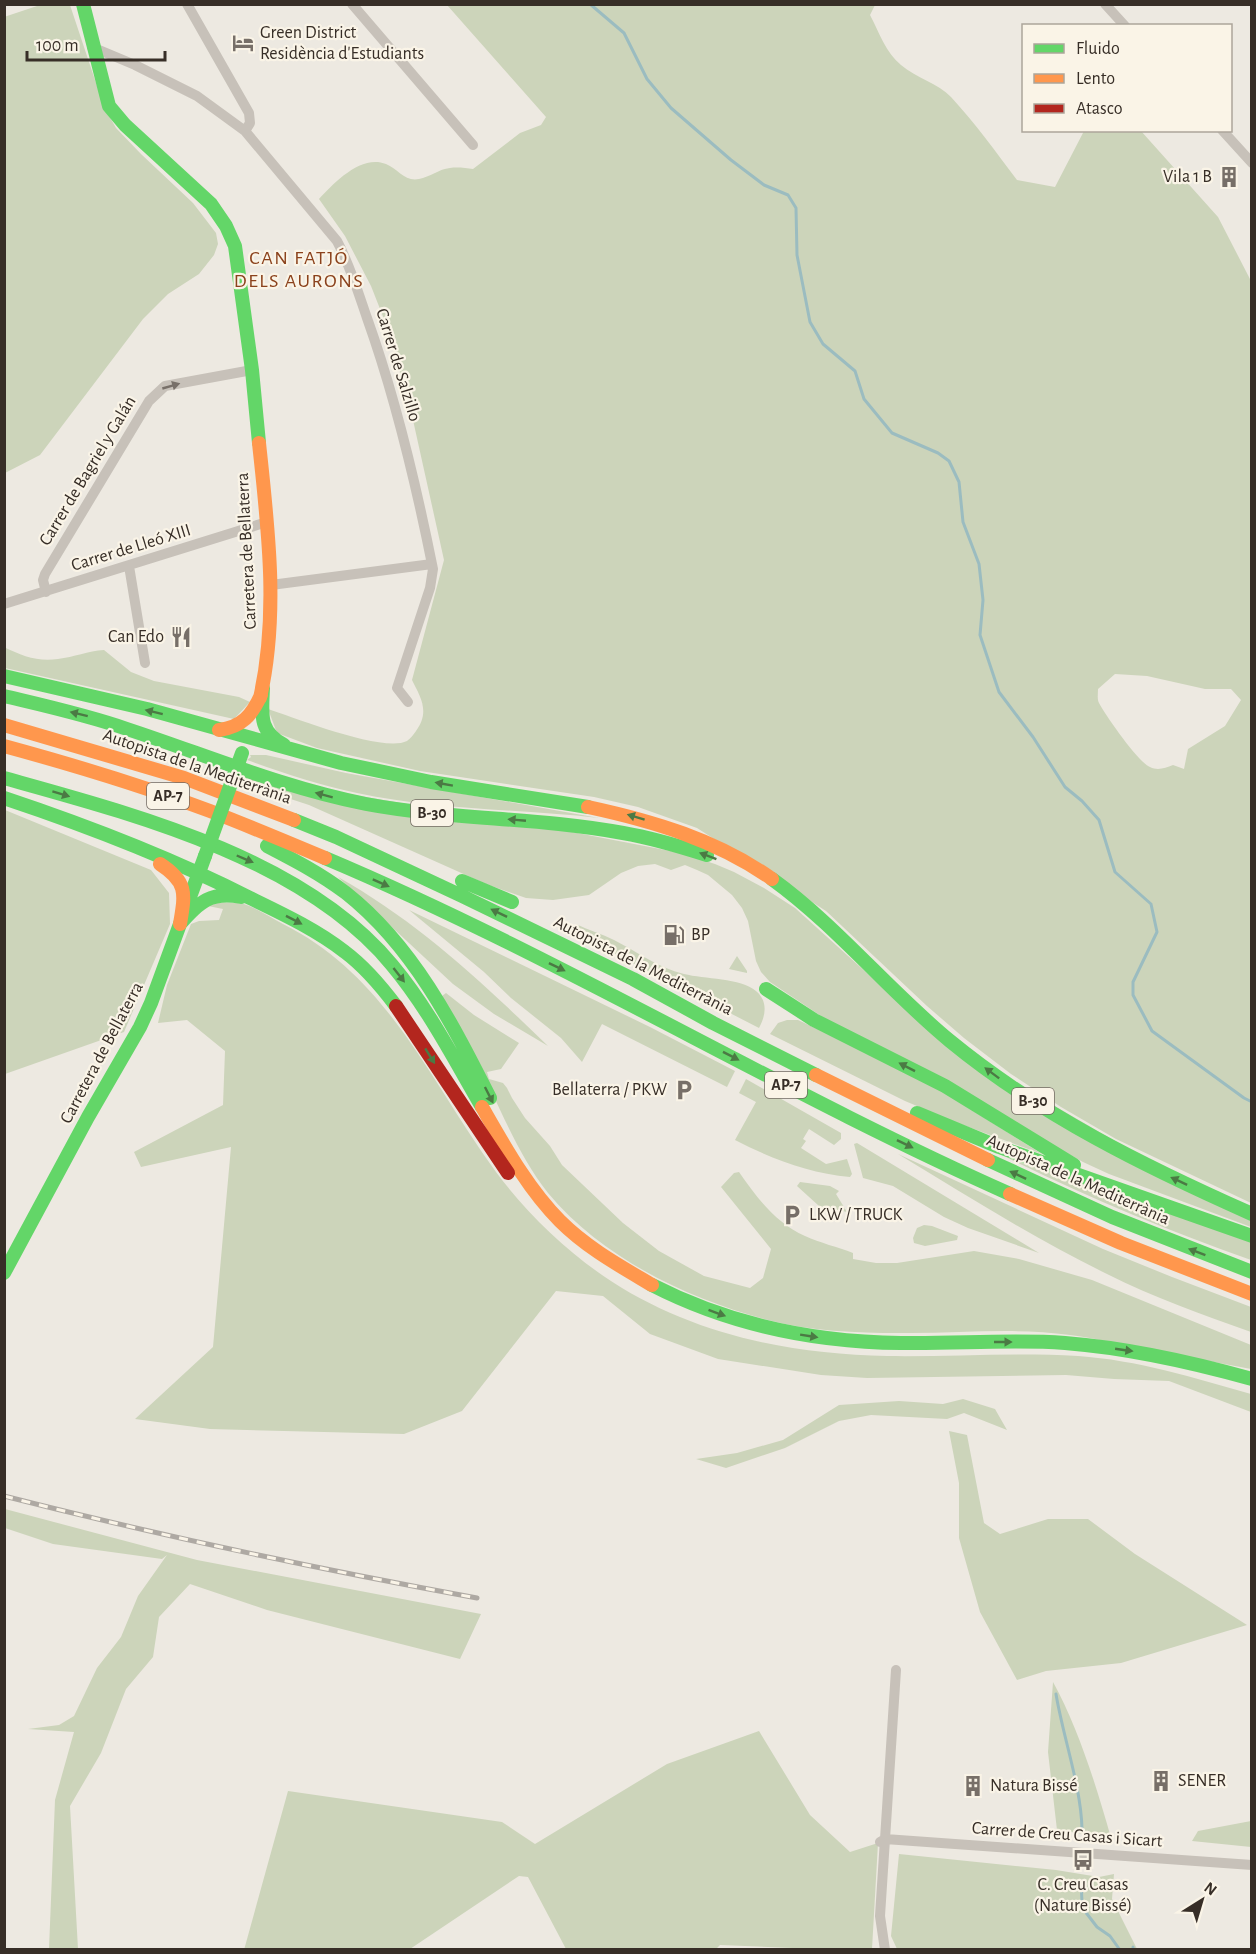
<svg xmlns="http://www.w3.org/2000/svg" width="1256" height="1954" viewBox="0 0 1256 1954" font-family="'Alegreya Sans',sans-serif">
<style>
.green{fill:#ccd4ba;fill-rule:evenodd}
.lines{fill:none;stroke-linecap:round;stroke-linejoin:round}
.stream{stroke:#9bbcc0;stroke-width:3}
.street{stroke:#c7c1b9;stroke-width:10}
.fast{stroke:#63d668;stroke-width:14}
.slow{stroke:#ff974d;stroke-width:14}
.jam{stroke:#b3261e;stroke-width:14}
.rail-casing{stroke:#aea9a3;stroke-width:5}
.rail{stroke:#faf4e7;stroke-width:3;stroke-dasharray:9;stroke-linecap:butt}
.fast-bridge{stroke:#63d668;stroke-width:14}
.oneway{fill:#787069}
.oneway2{fill:#4b7a44}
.labels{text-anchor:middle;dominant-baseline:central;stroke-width:4.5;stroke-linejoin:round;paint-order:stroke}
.shield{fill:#faf4e7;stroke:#726961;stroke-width:1.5}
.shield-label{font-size:16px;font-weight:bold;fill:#372e27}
.poi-label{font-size:18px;fill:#372e27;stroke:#faf4e7;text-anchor:start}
.street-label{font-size:18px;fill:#372e27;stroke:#faf4e7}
.neighbourhood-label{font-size:20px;letter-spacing:1.5px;fill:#8b421c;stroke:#faf4e7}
</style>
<rect width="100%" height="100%" fill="#ede9e1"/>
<path class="green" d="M 40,5 L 70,5 L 104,107 L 116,128 L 141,154 L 193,203 L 216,233 L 218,244 L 214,255 L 199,274 L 168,294 L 143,319 L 40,455 L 5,473 L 4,17 Z
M 447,5 L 875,5 L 870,15 C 879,32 886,53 901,65 C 916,78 938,83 951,97 C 975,123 996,152 1017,180 L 1055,187 L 1084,131 L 1141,131 L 1218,217 L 1251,281 L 1251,1203 L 1116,1139 L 1061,1107 L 1011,1074 L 964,1038 L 927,1006 L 826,911 L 697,828 L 638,807 L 594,797 L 420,771 L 317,748 L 277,733 L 268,709 C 296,718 383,753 407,741 C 410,739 414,734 416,731 C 430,712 421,698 412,680 L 444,560 L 409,402 L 384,319 L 371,286 L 345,236 L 319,199 C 334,183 361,154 386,164 C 398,169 405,182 419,179 C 430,177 439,169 450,168 C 457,167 466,168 473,169 L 520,133 L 541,125 L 546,117 ZM 1115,674 L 1147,676 L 1205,689 L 1231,689 L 1241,700 L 1225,726 L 1188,749 L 1184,769 L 1173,765 C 1165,768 1158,771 1150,767 C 1138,762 1106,716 1099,703 C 1097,699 1098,694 1098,689 Z
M 4,647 C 22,656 38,662 58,659 C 74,657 88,651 104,650 L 131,672 L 154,681 L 239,697 L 250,702 L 234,719 L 5,668 Z
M 250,755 L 266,755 L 346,773 L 599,818 C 519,809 436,810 357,793 C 319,785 283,773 247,760 L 251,757 Z
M 242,776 L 572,832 L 681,853 L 715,864 L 734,872 L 764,888 L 795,908 L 941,1040 L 1251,1220 L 1251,1227 L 1109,1174 L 1083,1162 L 827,1020 L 770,982 L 761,972 L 756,961 L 748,921 L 742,908 L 732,895 L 708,875 L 697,870 L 685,865 L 671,870 L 655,864 L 638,866 L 621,873 L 589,895 L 553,900 L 526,898 L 486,884 L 309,805 L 239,782 Z
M 5,810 L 151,870 L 169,893 L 170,924 L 124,1032 L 5,1074 Z
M 338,877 C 417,921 483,983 548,1046 L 494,1014 L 453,984 Z
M 214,902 C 223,903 235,902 244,904 C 257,908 271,918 283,924 C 389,977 430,1082 496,1172 C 525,1211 562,1247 602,1275 C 686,1333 786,1354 887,1356 C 950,1357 1014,1352 1078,1356 C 1137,1360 1195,1378 1251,1394 L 1251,1412 L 1169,1381 L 1114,1379 L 1066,1375 L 867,1378 L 821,1375 L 718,1359 L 650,1334 L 603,1296 L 556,1291 L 462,1411 L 404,1434 L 210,1429 L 135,1419 L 213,1347 L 231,1147 L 141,1167 L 134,1152 L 223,1105 L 225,1051 L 187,1020 L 158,1023 L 167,985 L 191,924 L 199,921 L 219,920 L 223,909 L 208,906 Z
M 409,910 L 650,1027 L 735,1071 L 727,1087 L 602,1024 L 582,1062 L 561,1038 L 511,998 L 484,972 Z
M 576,924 C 588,930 602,934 614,940 C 638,952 658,968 684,974 C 704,979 741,978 756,991 C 768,1001 766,1015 759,1028 L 582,937 Z
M 737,956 L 747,971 L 747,973 L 729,969 Z
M 446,993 L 474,1015 L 519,1043 L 501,1069 L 487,1072 L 489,1079 L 503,1083 L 507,1088 L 512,1098 L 525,1118 L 550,1146 L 562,1165 L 623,1223 L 659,1251 L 704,1276 L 750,1288 L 763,1278 L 771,1249 L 721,1187 L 734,1173 L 739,1172 C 757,1198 776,1223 805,1236 C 820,1243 838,1247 853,1253 L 853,1259 L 876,1263 L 897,1263 L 974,1251 L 1019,1259 L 1092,1280 L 1251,1345 L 1251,1369 C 1212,1362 1172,1354 1132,1346 C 1111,1343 1090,1337 1070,1335 C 1013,1327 956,1334 899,1333 C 856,1333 810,1331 768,1320 C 688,1299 602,1258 548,1193 C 522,1160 505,1120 487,1082 C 473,1053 457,1024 442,996 Z
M 787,1020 L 798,1020 L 916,1075 L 1042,1154 L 955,1122 L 905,1101 L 770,1034 L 778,1023 Z
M 746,1079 L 841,1133 L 841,1139 L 834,1145 L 809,1129 L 803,1139 L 806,1141 L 801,1148 L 826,1164 L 847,1159 L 852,1174 L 850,1177 C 809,1173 772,1159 735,1140 L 756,1102 L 739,1093 Z
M 857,1143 L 1039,1253 L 968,1228 L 944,1217 L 893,1186 L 863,1178 L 854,1144 Z
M 984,1146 L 1251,1241 L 1251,1260 C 1160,1228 1070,1190 984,1146 Z
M 898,1154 L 1103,1249 L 1172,1277 L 1251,1307 L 1251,1332 C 1203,1315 1153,1297 1107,1274 C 1035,1239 966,1195 898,1154 Z
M 800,1182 L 830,1186 L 839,1191 L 836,1194 L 847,1212 L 819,1206 L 797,1186 Z
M 924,1225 L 932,1226 L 958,1236 L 957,1240 L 925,1246 L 914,1243 L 913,1238 L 917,1228 Z
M 963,1399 L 995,1409 L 1007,1430 L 964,1413 L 947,1419 L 871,1415 L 839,1421 L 785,1448 L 726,1468 L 696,1459 L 737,1453 L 783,1440 L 839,1405 L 899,1401 L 943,1404 Z
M 949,1431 L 967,1435 L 984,1523 L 1000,1534 L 1048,1519 L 1088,1519 L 1135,1554 L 1247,1625 L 1121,1663 L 1046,1671 L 1017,1680 L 980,1612 L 959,1538 L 959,1483 Z
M 5,1509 L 197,1560 L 481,1614 L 460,1659 L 267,1610 L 190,1584 L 159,1617 L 153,1657 L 126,1689 L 101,1753 L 70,1806 L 78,1949 L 49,1949 L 55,1800 L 74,1732 L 28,1729 L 59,1725 L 74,1716 L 97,1668 L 121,1637 L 138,1596 L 167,1555 L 162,1559 L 53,1544 L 5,1528 Z
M 1053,1682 C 1078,1727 1097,1788 1111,1838 L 1057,1830 L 1048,1752 Z
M 759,1731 L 810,1815 L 850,1852 L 878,1843 L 872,1949 L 817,1949 L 720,1945 L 715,1950 L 566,1949 L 528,1877 L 519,1876 L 410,1949 L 244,1950 L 288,1791 L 502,1822 L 535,1844 L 667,1764 Z
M 1251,1821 L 1251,1847 L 1192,1841 L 1198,1831 Z
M 899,1854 L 1056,1870 L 1099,1877 L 1114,1874 L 1112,1899 L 1137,1949 L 897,1949 L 891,1936 Z"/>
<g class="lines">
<path class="stream" d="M 590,4 L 624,33 L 647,79 L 671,108 L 731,160 L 764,185 L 788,195 L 796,208 L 797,255 L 810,322 L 823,344 L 855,371 L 864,399 L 892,433 L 938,453 L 949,461 L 959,482 L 963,522 L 979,564 L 983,600 L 980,635 L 999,692 L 1033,737 L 1065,787 L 1082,801 L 1099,820 L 1115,872 L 1151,904 L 1157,932 L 1133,982 L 1133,995 L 1152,1031 L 1244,1098 L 1252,1102
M 1056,1694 C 1063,1737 1081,1786 1082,1829
M 1081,1881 L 1082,1902 L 1084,1910 L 1097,1927 L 1110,1936 L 1120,1950
M 1133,1950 L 1133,1947"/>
<path class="street" d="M 187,4 L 249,113 L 250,123 L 245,131
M 352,4 L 473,145
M 1105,4 L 1125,26
M 92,47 L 135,65 L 197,96 L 245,131 L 337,241 C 350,265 358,292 367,318 C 396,399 416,484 433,569 L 430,588 L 397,688 L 408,702
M 1222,130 L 1252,163
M 129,566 L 145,663
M 271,585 L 432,564
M 46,592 L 43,580 L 45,574 L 149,401 L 165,386 L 252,370
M 4,604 L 267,522
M 880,1842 L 885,1839 L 1252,1865
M 885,1950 L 880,1916 L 896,1670"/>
<path class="fast" d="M 83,4 L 109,106 L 125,125 L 211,204 L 226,226 L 235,246 L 252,370 L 259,443
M 4,676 L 147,709 L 341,763 L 431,782 L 588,807
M 263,688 C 262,714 258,731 284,745
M 4,696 C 46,706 87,715 127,729 C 206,755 284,788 366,804 C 451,820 538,817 623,833 C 652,838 679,846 707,855
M 4,778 C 133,814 304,858 392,965 C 428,1008 454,1059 482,1107
M 4,798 C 88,826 171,858 250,898 C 283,914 317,930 345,952 C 365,967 381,986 396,1006
M 294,820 L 336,837 L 462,896 L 633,979 L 713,1023 L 816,1075
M 267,846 C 294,860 321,874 346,893 C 413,946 452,1023 490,1098
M 325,858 C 560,957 778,1091 1010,1194
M 772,879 C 837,926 888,990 950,1041 C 1040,1115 1146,1167 1252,1214
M 462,881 L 512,902
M 180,924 C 199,902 211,891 241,897
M 766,989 L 814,1020 L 945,1086 L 1074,1165
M 917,1113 L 999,1147 L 1252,1236
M 988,1160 L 1112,1217 L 1252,1272
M 4,1273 L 88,1117 L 140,1027 L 151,1003 L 205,856
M 652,1285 C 730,1325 813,1342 901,1343 C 956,1344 1010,1339 1065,1343 C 1129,1348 1191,1362 1252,1379"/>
<path class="slow" d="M 259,443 C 268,528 279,614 260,698
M 4,725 L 184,778 L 294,820
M 219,730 C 242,727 252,715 261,695
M 4,746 C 74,765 143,786 210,811 C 249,826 287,842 325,858
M 588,807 C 653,821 717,840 772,879
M 160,864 C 188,882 185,894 180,924
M 816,1075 L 988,1160
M 482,1107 C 505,1147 528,1189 560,1221 C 587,1248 620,1266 652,1285
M 1010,1194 L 1121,1243 L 1252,1294"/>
<path class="jam" d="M 396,1006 L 508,1173"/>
<defs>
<path id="rail" d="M 4,1496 C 161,1536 318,1569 477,1598"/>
</defs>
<use href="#rail" class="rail-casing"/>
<use href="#rail" class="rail"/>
<path class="fast-bridge" d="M 205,856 L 242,753"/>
</g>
<defs><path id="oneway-solid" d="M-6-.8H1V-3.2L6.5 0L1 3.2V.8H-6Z" transform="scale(1.5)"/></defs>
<use class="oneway" href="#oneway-solid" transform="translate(171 386) rotate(-16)"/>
<g class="oneway2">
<use href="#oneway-solid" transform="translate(154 712) rotate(-166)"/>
<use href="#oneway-solid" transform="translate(79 714) rotate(-166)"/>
<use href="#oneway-solid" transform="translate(444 784) rotate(-170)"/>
<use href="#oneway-solid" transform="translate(61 794) rotate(17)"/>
<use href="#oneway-solid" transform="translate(324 795) rotate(-165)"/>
<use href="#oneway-solid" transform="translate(636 817) rotate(-163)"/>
<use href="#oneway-solid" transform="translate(517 820) rotate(-175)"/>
<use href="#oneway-solid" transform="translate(708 856) rotate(-159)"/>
<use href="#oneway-solid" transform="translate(245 859) rotate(23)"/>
<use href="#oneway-solid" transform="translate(381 883) rotate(24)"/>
<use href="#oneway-solid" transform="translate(499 913) rotate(-154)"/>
<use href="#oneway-solid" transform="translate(294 920) rotate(27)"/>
<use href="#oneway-solid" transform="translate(557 967) rotate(26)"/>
<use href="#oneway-solid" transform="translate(399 975) rotate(52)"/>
<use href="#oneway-solid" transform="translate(430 1056) rotate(58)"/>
<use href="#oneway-solid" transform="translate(731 1056) rotate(27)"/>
<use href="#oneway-solid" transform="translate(907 1067) rotate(-153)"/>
<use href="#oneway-solid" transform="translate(992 1073) rotate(-143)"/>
<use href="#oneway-solid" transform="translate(489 1095) rotate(63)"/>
<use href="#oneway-solid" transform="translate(905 1144) rotate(26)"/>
<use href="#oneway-solid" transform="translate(1018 1175) rotate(-155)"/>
<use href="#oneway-solid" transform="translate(1179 1181) rotate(-155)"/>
<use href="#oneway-solid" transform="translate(1197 1252) rotate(-159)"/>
<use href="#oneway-solid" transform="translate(717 1313) rotate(20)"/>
<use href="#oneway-solid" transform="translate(809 1336) rotate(9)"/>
<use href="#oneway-solid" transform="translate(1003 1342)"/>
<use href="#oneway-solid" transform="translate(1124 1350) rotate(8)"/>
</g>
<defs>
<symbol id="hotel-bare" viewBox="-9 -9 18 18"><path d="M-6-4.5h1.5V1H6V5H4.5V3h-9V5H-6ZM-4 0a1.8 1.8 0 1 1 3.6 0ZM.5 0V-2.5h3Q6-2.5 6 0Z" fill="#776f68" stroke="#faf4e7" stroke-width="2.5" paint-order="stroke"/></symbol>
<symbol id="building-bare" viewBox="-9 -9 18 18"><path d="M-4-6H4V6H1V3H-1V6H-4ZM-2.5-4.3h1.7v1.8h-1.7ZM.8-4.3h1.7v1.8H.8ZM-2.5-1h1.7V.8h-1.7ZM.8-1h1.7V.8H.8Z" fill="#776f68" stroke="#faf4e7" stroke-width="2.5" paint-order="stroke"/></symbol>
<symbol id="restaurant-bare" viewBox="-9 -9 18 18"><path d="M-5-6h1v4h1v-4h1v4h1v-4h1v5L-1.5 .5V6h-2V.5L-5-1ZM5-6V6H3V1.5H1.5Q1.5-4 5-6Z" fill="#776f68" stroke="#faf4e7" stroke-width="2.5" paint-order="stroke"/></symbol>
<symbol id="fuel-bare" viewBox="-9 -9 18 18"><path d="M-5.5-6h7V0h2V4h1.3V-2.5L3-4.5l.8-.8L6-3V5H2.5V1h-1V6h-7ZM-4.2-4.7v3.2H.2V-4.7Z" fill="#776f68" stroke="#faf4e7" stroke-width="2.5" paint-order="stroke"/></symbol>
<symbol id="parking-bare" viewBox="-9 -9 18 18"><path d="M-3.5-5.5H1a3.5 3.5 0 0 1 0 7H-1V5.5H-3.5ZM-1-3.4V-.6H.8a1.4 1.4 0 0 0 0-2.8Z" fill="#776f68" stroke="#faf4e7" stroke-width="2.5" paint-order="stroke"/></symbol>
<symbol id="bus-bare" viewBox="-9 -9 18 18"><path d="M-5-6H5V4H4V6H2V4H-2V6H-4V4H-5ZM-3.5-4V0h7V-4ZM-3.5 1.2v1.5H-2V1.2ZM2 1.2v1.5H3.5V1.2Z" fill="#776f68" stroke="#faf4e7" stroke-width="2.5" paint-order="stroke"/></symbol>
</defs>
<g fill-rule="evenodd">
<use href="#hotel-bare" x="228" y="28" width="30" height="30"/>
<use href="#building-bare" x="1214" y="162" width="30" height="30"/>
<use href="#restaurant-bare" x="166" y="622" width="30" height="30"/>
<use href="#fuel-bare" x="659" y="920" width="30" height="30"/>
<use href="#parking-bare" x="669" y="1075" width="30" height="30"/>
<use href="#parking-bare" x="777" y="1200" width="30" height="30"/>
<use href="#building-bare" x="1146" y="1766" width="30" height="30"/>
<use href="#building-bare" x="958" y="1771" width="30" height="30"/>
<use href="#bus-bare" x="1068" y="1845" width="30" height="30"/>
</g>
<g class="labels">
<g class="shield">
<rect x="147" y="783" width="42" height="26" rx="4.5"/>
<rect x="411" y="800" width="42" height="26" rx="4.5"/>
<rect x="765" y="1072" width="42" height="26" rx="4.5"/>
<rect x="1012" y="1088" width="42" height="26" rx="4.5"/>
</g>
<g class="shield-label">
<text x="168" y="796">AP-7</text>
<text x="432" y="813">B-30</text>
<text x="786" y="1085">AP-7</text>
<text x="1033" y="1101">B-30</text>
</g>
<g class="poi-label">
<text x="260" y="33">Green District<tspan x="260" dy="21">Residència d'Estudiants</tspan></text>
<text x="1212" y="177" text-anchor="end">Vila 1 B</text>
<text x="164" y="637" text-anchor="end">Can Edo</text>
<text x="691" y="935">BP</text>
<text x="667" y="1090" text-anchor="end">Bellaterra / PKW</text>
<text x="809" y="1215">LKW / TRUCK</text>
<text x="1178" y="1781">SENER</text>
<text x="990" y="1786">Natura Bissé</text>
<text x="1083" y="1885" text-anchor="middle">C. Creu Casas<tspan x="1083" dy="21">(Nature Bissé)</tspan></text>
</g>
<g class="street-label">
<text transform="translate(398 365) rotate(73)">Carrer de Salzillo</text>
<text transform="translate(88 471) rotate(-59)">Carrer de Bagriel y Galán</text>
<text transform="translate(131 548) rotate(-17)">Carrer de Lleó XIII</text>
<text transform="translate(247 551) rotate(-93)">Carretera de Bellaterra</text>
<text transform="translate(197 767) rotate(19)">Autopista de la Mediterrània</text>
<text transform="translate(643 966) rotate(27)">Autopista de la Mediterrània</text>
<text transform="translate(102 1053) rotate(-62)">Carretera de Bellaterra</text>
<text transform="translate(1078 1180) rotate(24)">Autopista de la Mediterrània</text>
<text transform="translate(1067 1835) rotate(4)">Carrer de Creu Casas i Sicart</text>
</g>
<g class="neighbourhood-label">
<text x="299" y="258">CAN FATJÓ<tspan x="299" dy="23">DELS AURONS</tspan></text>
</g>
</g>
<rect width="1256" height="1954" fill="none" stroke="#372e27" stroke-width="12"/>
<rect x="1022" y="24" width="210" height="108" fill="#faf4e7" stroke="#aca59a" stroke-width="1.5"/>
<rect x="1034" y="44" width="30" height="9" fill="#63d668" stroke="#aca59a" stroke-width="1.5"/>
<text x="1076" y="54" font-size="18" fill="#372e27">Fluido</text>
<rect x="1034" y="74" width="30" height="9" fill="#ff974d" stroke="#aca59a" stroke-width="1.5"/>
<text x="1076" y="84" font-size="18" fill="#372e27">Lento</text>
<rect x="1034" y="104" width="30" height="9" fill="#b3261e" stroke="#aca59a" stroke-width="1.5"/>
<text x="1076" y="114" font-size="18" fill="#372e27">Atasco</text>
<g transform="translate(1202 1900) rotate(37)" stroke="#faf4e7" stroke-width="4.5" paint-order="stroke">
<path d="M0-4.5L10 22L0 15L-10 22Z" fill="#372e27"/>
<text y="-9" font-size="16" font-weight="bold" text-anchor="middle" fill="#372e27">N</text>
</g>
<path d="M27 51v9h138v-9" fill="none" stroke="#372e27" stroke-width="3"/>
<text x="36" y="51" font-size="18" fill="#372e27" stroke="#faf4e7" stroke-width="4.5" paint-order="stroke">100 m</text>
</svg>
